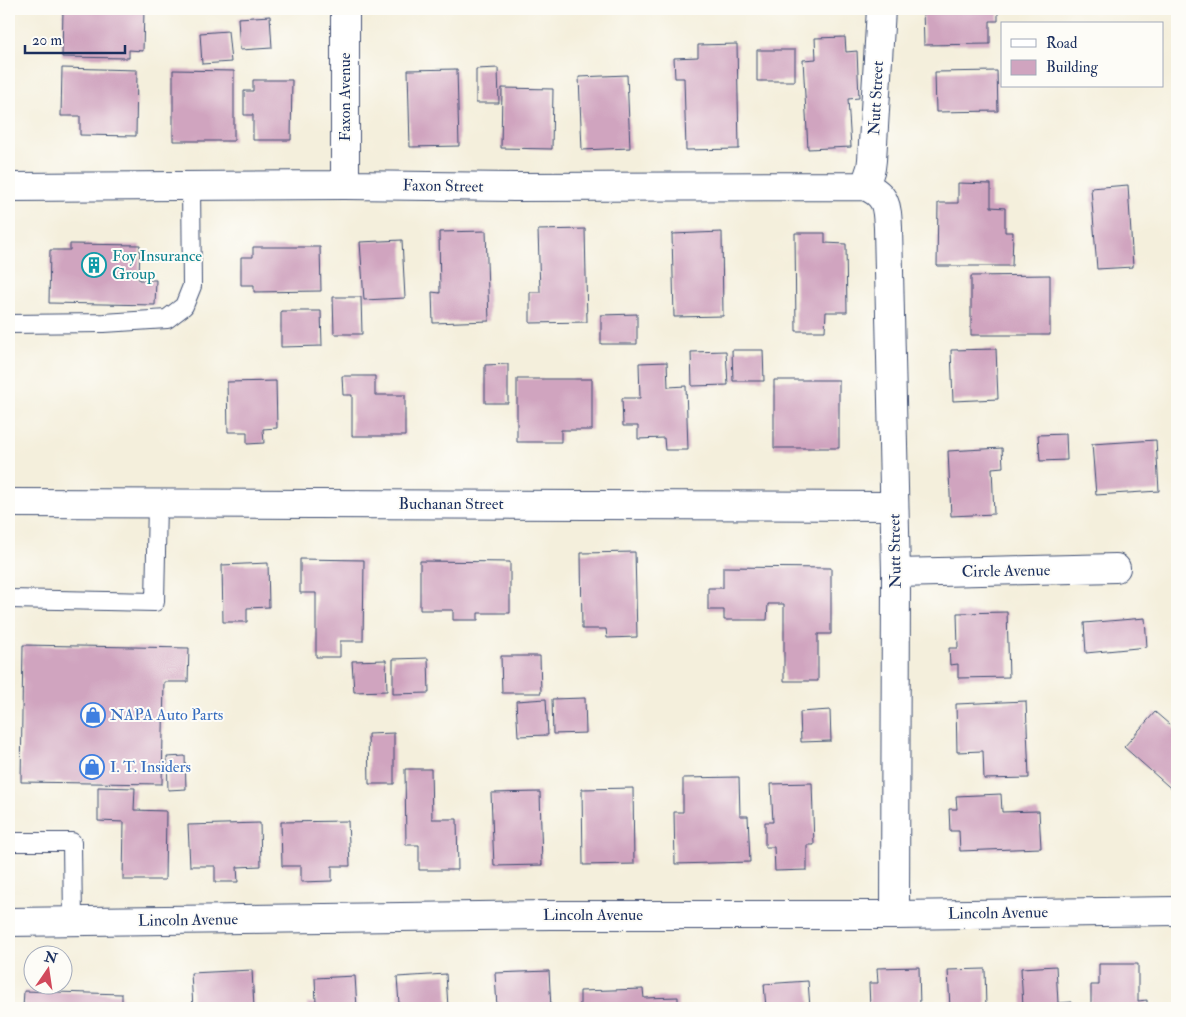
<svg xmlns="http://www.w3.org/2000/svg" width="1186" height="1017" viewBox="0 0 1186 1017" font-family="'IM FELL Double Pica',serif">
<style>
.building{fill:#d0a4bf}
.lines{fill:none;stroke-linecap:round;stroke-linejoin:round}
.lane-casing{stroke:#3c4c71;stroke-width:20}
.street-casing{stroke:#3c4c71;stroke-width:30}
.lane{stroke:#fff;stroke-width:18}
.street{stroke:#fff;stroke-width:28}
.labels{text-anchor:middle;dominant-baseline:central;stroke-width:4;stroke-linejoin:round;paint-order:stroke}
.street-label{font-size:16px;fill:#1b2f5e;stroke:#fdfcf7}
.culture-label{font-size:16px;fill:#0d838f;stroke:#fdfcf7;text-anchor:start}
.shop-label{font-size:16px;fill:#366cbe;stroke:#fdfcf7;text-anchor:start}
</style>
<rect width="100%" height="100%" fill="#fdfcf7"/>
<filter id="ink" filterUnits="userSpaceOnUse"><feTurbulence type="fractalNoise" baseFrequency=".02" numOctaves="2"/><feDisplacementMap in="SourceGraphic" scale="10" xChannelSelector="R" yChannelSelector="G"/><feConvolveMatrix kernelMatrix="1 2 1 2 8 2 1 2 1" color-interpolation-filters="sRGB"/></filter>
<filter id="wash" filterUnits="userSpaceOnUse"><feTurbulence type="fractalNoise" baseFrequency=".0096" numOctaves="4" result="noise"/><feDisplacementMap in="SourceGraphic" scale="20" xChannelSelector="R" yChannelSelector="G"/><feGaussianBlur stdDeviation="1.12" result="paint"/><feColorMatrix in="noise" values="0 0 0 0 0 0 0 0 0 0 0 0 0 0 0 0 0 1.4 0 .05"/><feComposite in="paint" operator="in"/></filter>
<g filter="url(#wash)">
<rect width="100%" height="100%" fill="#f4efdc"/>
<g id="blocks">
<path class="building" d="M 63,9 L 144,9 L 143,51 L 129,50 L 129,58 L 62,57 Z
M 923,9 L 998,9 L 998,21 L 990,21 L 990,44 L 924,45 Z
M 270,16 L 272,48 L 240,50 L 238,18 Z
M 228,31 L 231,62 L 202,64 L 200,33 Z
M 845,37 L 846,52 L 857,51 L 859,98 L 848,99 L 851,147 L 808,149 L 803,60 L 816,59 L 815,38 Z
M 737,44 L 739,149 L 686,150 L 684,78 L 675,78 L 674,58 L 698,57 L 698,45 Z
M 757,50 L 795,50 L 795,81 L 757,81 Z
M 62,68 L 137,70 L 136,136 L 80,135 L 80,116 L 61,116 Z
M 498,68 L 499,103 L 476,103 L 476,69 Z
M 457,69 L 459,146 L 410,147 L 408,70 Z
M 173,70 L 234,71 L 234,141 L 173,141 Z
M 997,71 L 998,111 L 936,112 L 935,72 Z
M 627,75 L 630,148 L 582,150 L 579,77 Z
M 253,80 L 292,80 L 291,140 L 253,140 L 253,115 L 244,115 L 244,91 L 253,91 Z
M 502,88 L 553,89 L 552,149 L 501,148 Z
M 958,183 L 991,184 L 991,207 L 1005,208 L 1005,232 L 1013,232 L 1012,266 L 937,266 L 938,203 L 958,203 Z
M 1128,185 L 1133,267 L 1097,269 L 1091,188 Z
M 585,229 L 587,322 L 530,323 L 530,292 L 540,292 L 538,230 Z
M 486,231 L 489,321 L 433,323 L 432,292 L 440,293 L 439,232 Z
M 722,232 L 723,316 L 674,317 L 672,234 Z
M 795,233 L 825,233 L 825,243 L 846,244 L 847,312 L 826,312 L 825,331 L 796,331 Z
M 402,240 L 405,298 L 364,300 L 360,242 Z
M 70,244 L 140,245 L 139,280 L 156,280 L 155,305 L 49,303 L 50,250 L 70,250 Z
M 253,247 L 320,247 L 321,291 L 254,292 L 254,285 L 241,285 L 241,257 L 253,257 Z
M 1050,275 L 1050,335 L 971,335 L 971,276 Z
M 333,297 L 361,297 L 362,334 L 334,334 Z
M 281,311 L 321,311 L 322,346 L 281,347 Z
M 637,314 L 637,344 L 601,344 L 601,315 Z
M 996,349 L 998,399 L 953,401 L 951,350 Z
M 732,350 L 763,350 L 764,381 L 733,381 Z
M 726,351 L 728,385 L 692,386 L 691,352 Z
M 667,362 L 668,387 L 686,386 L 688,450 L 665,450 L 664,438 L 638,439 L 638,426 L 623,426 L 622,398 L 640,398 L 639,363 Z
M 508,364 L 508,403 L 485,403 L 485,365 Z
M 342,376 L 375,376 L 375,395 L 405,395 L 405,436 L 352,436 L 352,395 L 343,395 Z
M 517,379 L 592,379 L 592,430 L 561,430 L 561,442 L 517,442 Z
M 774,380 L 839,380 L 839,448 L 774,448 Z
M 276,381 L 277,428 L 263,429 L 264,443 L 247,444 L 247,432 L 228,432 L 227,382 Z
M 1066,434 L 1067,460 L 1040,461 L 1038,435 Z
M 1156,440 L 1159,491 L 1096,495 L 1092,444 Z
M 1002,448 L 1003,467 L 992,468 L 994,514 L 951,516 L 948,451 Z
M 1175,534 L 1177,534 L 1177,550 L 1176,551 Z
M 635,552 L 637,637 L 607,638 L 606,629 L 582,629 L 581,553 Z
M 300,559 L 364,560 L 363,641 L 340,641 L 340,657 L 316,657 L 316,593 L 300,593 Z
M 420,561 L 510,562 L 510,613 L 478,613 L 478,620 L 453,620 L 453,610 L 420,610 Z
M 268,563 L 269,607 L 247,608 L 247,622 L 223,622 L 222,565 Z
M 723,567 L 831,568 L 831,634 L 818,634 L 818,681 L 784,681 L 784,604 L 768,604 L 767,620 L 724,620 L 724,610 L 708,610 L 708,588 L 723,588 Z
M 1007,612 L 1009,677 L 958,678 L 958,664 L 950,665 L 949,648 L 958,648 L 957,613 Z
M 1145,618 L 1147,647 L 1086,653 L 1084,623 Z
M 23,645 L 189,648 L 188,682 L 164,682 L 162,784 L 21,782 Z
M 501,656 L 540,656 L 541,693 L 502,693 Z
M 428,658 L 429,693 L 393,694 L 393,659 Z
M 386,660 L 387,691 L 354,692 L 352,661 Z
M 585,698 L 586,733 L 553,734 L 552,699 Z
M 546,699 L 548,735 L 518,736 L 516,701 Z
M 1026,701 L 1029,778 L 984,779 L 983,751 L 957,752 L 956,704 Z
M 830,710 L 831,741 L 801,742 L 800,712 Z
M 1155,712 L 1177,731 L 1176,793 L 1124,747 Z
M 394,733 L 394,784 L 369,784 L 368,734 Z
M 185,756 L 186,789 L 168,790 L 167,757 Z
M 405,769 L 431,769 L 432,819 L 457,819 L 458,870 L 419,870 L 419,845 L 406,845 Z
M 739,777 L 740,816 L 748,816 L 750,862 L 675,864 L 674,812 L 683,812 L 683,778 Z
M 812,783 L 814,845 L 807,845 L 807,870 L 775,871 L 774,847 L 765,847 L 765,822 L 773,822 L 771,784 Z
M 98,787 L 135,788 L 134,810 L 166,811 L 165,880 L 123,880 L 124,822 L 98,821 Z
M 633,788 L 634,864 L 583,865 L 582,789 Z
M 540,792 L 542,865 L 494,866 L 491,793 Z
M 1001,794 L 1002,812 L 1039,811 L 1041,848 L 960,851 L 959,831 L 950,831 L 949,809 L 957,809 L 956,796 Z
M 348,821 L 350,866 L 332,866 L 332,881 L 301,882 L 301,866 L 282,866 L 281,822 Z
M 260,823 L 261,866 L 237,867 L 238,882 L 215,882 L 215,866 L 190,866 L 188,825 Z
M 1099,964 L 1138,964 L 1138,1001 L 1147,1000 L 1147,1008 L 1091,1008 L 1091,985 L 1099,985 Z
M 1056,966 L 1058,1003 L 1072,1002 L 1073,1008 L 1023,1008 L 1021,968 Z
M 919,967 L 920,1008 L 870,1008 L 869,983 L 878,983 L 877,968 Z
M 985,969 L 986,1008 L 950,1008 L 948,970 Z
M 252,970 L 254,1008 L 193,1008 L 191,973 Z
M 549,971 L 551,1008 L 497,1008 L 495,973 Z
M 446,974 L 448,1008 L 391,1008 L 391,1005 L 399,1004 L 397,977 Z
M 355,976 L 357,1008 L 308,1008 L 307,1003 L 316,1003 L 315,978 Z
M 808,981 L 810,1008 L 766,1008 L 764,984 Z
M 643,989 L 644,998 L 678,997 L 678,1008 L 580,1008 L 580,991 Z
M 24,991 L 122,994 L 122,1008 L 23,1008 Z"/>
</g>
</g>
<g filter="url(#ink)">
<use href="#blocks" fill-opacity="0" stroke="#3c4c71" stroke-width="1"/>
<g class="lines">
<defs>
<path id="lane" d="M 9,324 L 104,323 L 167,319 L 184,306 L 192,286 L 191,186
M 9,599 L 155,602 L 157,503
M 9,842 L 72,842 L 73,922"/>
<path id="street" d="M 345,185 L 345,9
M 865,186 L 871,168 L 872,160 L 881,9
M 9,187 L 345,185 L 514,187 L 865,186 C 887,195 887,207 888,228 L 896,573 L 895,915
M 9,503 L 894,506
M 896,573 L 1116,568
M 9,922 L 550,915 L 895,915 L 1177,911"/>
</defs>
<use href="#lane" class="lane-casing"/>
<use href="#street" class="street-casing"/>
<use href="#lane" class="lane"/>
<use href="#street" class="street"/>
</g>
</g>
<defs>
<symbol id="building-ring" viewBox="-11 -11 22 22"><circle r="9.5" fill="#fdfcf7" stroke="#0f9aa8" stroke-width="1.5"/><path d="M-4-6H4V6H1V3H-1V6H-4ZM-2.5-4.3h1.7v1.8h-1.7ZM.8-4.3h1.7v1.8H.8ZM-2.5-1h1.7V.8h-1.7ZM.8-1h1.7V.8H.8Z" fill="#0f9aa8"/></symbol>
<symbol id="shop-ring" viewBox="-11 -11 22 22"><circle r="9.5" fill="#fdfcf7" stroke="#3f7fe0" stroke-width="1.5"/><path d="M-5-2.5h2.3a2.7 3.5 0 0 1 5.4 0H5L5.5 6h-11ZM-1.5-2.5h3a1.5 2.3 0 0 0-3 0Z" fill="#3f7fe0"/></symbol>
</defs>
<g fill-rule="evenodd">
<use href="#building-ring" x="80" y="251" width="28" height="28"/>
<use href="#shop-ring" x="79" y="701" width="28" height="28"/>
<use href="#shop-ring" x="78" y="753" width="28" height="28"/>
</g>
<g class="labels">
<g class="street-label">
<text transform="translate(345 97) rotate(-90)">Faxon Avenue</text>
<text transform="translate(876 98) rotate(-87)">Nutt Street</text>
<text transform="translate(443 186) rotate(1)">Faxon Street</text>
<text x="451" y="504">Buchanan Street</text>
<text transform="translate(895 551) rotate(-91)">Nutt Street</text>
<text transform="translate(1006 571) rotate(-1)">Circle Avenue</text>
<text transform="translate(998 913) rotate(-1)">Lincoln Avenue</text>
<text x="593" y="915">Lincoln Avenue</text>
<text transform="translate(188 920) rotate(-1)">Lincoln Avenue</text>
</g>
<g class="culture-label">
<text x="112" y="256">Foy Insurance<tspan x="112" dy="18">Group</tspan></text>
</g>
<g class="shop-label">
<text x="110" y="715">NAPA Auto Parts</text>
<text x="110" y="767">I. T. Insiders</text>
</g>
</g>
<rect width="1186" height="1017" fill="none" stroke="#fdfcf7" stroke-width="30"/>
<rect x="1001" y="22" width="162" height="65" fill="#fdfcf7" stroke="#a3aaba"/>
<rect x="1011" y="39" width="25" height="8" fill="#ffffff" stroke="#a3aaba"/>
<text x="1046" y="48" font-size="15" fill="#1b2f5e">Road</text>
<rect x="1011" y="60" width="25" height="15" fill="#d0a4bf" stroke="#a3aaba"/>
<text x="1046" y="72" font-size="15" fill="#1b2f5e">Building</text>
<g transform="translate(48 970) rotate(13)"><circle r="24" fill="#fdfcf7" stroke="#a3aaba"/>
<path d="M0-4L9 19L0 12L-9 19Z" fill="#d1495b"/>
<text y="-8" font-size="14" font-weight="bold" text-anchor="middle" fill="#1b2f5e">N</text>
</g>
<path d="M25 45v8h100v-8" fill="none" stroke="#1b2f5e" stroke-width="2.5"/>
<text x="32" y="45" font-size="15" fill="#1b2f5e" stroke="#fdfcf7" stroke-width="4" paint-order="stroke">20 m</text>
</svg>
